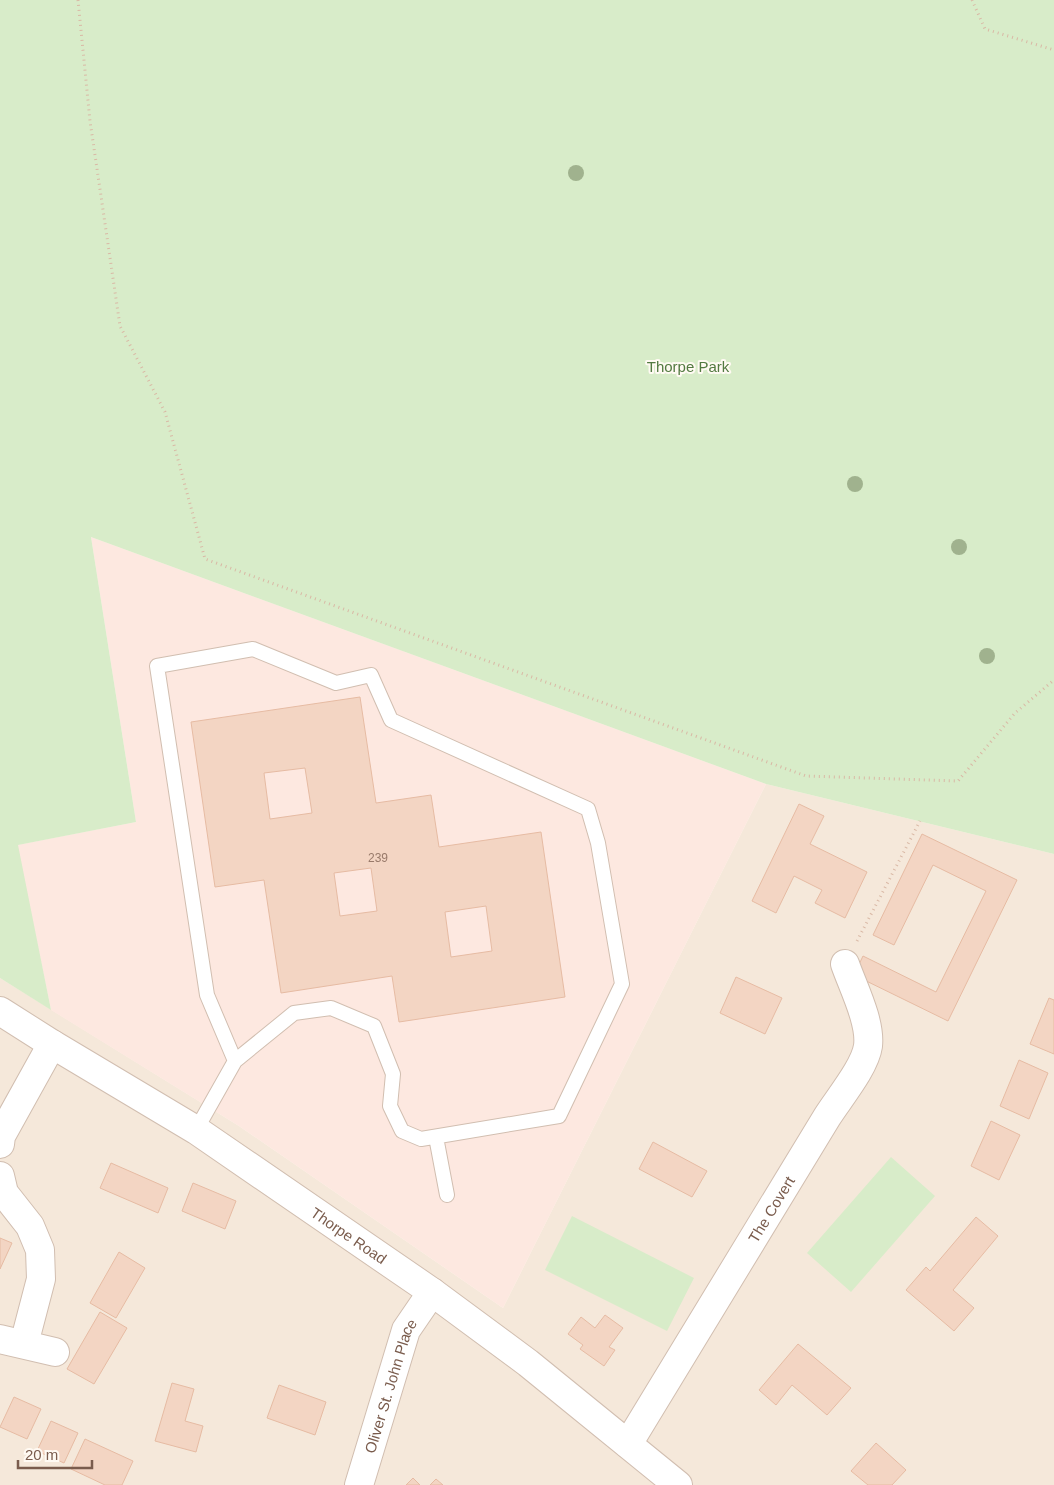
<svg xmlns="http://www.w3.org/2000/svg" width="1054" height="1485" viewBox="0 0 1054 1485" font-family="Arial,sans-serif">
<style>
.residential{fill:#f5e8da}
.commercial{fill:#fde8e0}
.green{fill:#d8ecc9}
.building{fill:#f3d5c3;stroke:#e6bba3;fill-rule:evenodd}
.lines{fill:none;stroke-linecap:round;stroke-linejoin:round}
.service-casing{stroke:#d1beb0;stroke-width:16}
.minor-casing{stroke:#d1beb0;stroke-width:30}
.tertiary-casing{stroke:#d1beb0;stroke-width:30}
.path{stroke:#d9b8a5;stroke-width:3;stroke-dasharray:1 4;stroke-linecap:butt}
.service{stroke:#fff;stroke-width:14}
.minor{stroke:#fff;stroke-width:28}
.tertiary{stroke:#fff;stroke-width:28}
.tree{fill:#a0b28e}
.labels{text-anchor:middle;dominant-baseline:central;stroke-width:4;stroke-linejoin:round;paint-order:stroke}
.number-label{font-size:12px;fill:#987a6a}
.park-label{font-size:15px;fill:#537a41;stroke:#fffaf3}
.street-label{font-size:15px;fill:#7a5c4d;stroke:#fffaf3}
</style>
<rect width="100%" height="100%" fill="#fdf6ec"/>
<path class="residential" d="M 766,784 L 1054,854 L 1054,1485 L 0,1485 L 0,978 L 239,1126 L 503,1308 Z"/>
<path class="commercial" d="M 91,537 L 766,784 L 503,1308 L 239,1126 L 51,1010 L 17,845 L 136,822 Z"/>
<path class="green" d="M 0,0 L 1054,0 L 1054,854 L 766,784 L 91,537 L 136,822 L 18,845 L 51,1010 L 0,978 Z
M 891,1157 L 935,1196 L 851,1292 L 807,1253 Z
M 572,1216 L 694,1278 L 667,1331 L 545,1270 Z"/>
<path class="building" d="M 360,697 L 376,803 L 431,795 L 439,847 L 541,832 L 565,997 L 399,1022 L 392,976 L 281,993 L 264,880 L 215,887 L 191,722 ZM 305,768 L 312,813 L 270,819 L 264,773 ZM 371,868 L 377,911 L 340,916 L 334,873 ZM 486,906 L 492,951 L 451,957 L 445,912 Z
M 799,804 L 824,816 L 810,844 L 867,872 L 845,918 L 815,903 L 822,890 L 794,876 L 776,913 L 752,901 Z
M 922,834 L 1017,880 L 948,1021 L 854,975 L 863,956 L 936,992 L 986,891 L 933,865 L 894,945 L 873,935 Z
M 736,977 L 782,998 L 765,1034 L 720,1013 Z
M 1049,998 L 1054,1000 L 1054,1054 L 1030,1044 Z
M 1019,1060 L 1048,1073 L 1029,1119 L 1000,1106 Z
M 991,1121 L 1020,1135 L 999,1180 L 971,1166 Z
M 653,1142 L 707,1171 L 692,1197 L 639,1169 Z
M 111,1163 L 168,1188 L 158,1213 L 100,1188 Z
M 193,1183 L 236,1201 L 225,1229 L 182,1211 Z
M 976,1217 L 998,1236 L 953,1290 L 974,1308 L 954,1331 L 906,1290 L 926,1267 L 930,1271 Z
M 0,1238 L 12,1243 L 0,1269 Z
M 119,1252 L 145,1268 L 116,1318 L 90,1303 Z
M 100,1312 L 127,1328 L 94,1384 L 67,1369 Z
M 605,1315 L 623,1328 L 609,1347 L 615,1350 L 604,1366 L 580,1349 L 583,1345 L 568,1334 L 581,1317 L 595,1328 Z
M 798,1344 L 851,1388 L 827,1415 L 792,1385 L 776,1405 L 759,1390 Z
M 172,1383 L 194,1389 L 185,1421 L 203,1426 L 196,1452 L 155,1441 Z
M 279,1385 L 326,1402 L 315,1435 L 267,1418 Z
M 14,1397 L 41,1409 L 27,1439 L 0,1427 Z
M 51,1421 L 78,1433 L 64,1463 L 37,1451 Z
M 85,1439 L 133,1461 L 122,1485 L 105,1485 L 71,1469 Z
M 876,1443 L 906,1470 L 892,1485 L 868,1485 L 851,1471 Z
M 413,1478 L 420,1485 L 406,1485 Z
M 436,1479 L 443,1485 L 430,1485 Z"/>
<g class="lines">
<defs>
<path id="service" d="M 196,1130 L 235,1061 L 294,1013 L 331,1008 L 374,1026 L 393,1074 L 390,1106 L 402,1131 L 421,1139 L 559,1116 L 622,984 L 598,843 L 588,809 L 391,720 L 371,675 L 336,683 L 253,649 L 157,666 L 207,995 L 235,1061
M 436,1137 L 447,1195"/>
<g id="minor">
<path d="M 0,1144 L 1,1136 L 52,1044"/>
<path d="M 0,1176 L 4,1193 L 30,1226 L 40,1250 L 41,1279 L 24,1344"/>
<path d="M 0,1339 L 55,1352"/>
<path id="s1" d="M 628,1444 L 827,1117 C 839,1098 865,1067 868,1046 C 871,1022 853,987 845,964"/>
<path id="s2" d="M 359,1485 L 406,1330 L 432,1292"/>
</g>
<g id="tertiary">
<path id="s3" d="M 0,1011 L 52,1044 L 196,1130 L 432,1292 L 528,1363 L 678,1485"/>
</g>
</defs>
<use href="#service" class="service-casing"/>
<use href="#minor" class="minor-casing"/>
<use href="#tertiary" class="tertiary-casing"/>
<path class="path" d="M 78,0 L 90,121 L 120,326 L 165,412 L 205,559 L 806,776 L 958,781 L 1015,713 L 1054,680
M 972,0 L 985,29 L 1054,50
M 857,941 L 920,821"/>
<use href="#service" class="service"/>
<use href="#minor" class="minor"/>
<use href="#tertiary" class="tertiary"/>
</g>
<g class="tree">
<circle cx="576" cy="173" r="8"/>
<circle cx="855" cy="484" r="8"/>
<circle cx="959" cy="547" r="8"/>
<circle cx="987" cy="656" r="8"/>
</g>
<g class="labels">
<g class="number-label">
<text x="378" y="858">239</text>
</g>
<g class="park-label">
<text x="688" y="366">Thorpe Park</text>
</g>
<g class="street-label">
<text stroke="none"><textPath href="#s1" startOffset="275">The Covert</textPath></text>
<text stroke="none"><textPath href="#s3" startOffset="415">Thorpe Road</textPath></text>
<text stroke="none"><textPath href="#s2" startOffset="104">Oliver St. John Place</textPath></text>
</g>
</g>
<path d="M18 1460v8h74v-8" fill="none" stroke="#7a5c4d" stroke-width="2.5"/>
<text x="25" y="1460" font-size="15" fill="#7a5c4d" stroke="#fffaf3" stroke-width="4" paint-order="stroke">20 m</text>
</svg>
